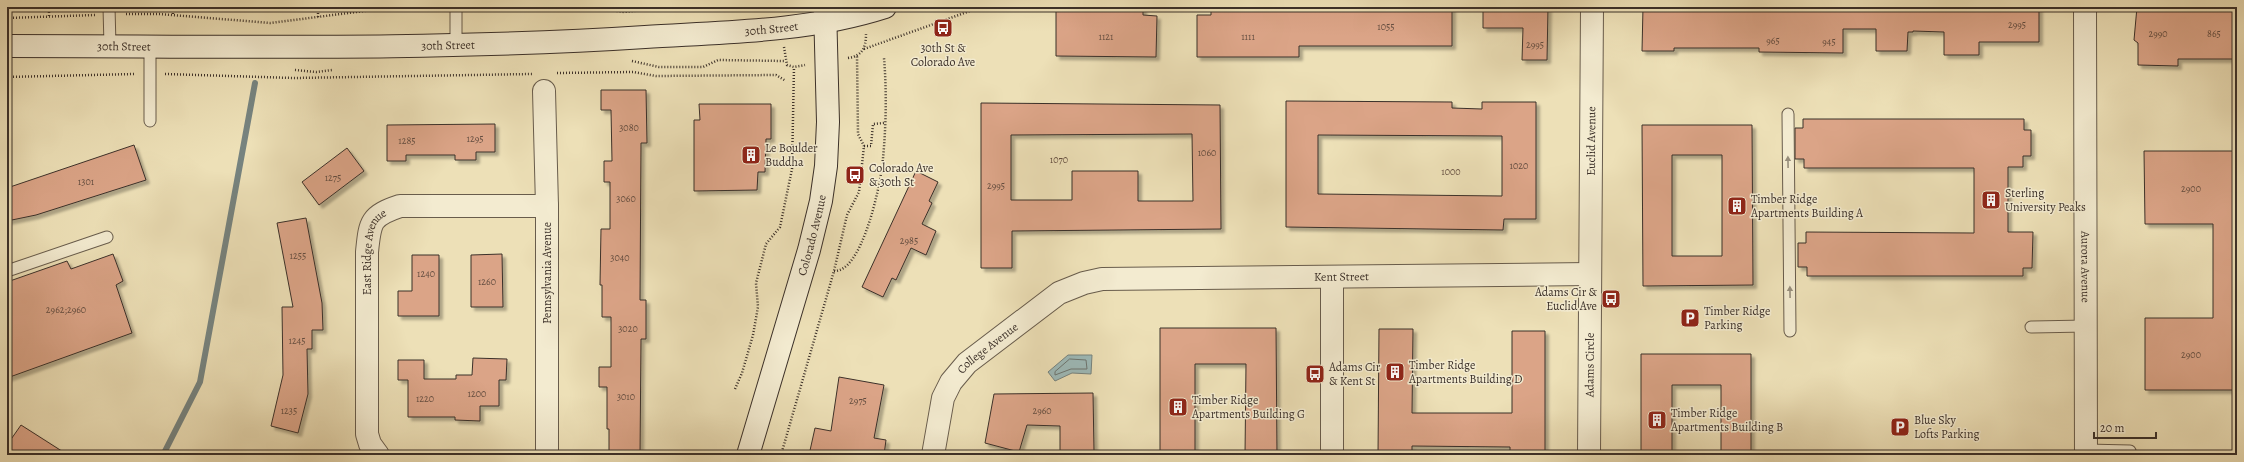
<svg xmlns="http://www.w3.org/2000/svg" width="2244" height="462" viewBox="0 0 2244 462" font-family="Alegreya,serif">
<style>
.water{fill:#9dbab9;stroke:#76837f}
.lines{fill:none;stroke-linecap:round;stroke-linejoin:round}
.shore{stroke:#6c7571;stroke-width:1}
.stream{stroke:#76837f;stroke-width:6}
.building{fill:#dba487;stroke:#3b3029;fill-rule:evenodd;filter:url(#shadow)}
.lane-casing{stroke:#685c4c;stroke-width:13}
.street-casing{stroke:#685c4c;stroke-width:24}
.secondary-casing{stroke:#3b3029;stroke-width:24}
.path{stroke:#3b3029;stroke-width:2.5;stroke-dasharray:1 2;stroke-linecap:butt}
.lane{stroke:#f3ebd0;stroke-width:11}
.street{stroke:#f3ebd0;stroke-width:22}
.secondary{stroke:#f3ebd0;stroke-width:22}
.oneway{fill:#978e7c}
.labels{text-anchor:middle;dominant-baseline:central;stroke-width:3;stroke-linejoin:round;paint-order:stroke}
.number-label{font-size:10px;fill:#634d40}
.street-label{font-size:12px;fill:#3b3029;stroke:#f3ebd0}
.poi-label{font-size:12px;fill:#3b3029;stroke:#f3ebd0;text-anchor:start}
</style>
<defs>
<filter id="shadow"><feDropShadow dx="3.5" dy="3.5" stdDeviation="1" flood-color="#0004"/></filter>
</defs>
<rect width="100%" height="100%" fill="#ede0b7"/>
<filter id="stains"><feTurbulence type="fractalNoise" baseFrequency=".005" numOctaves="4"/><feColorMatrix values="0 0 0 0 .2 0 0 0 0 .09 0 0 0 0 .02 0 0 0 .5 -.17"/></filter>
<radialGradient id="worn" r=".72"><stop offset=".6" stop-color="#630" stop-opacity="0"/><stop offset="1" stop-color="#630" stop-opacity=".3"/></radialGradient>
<path class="water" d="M 1068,355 L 1092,355 L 1091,374 L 1072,373 L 1055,381 L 1048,372 Z"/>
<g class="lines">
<path class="shore" d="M 1070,359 L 1086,360 L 1087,369 L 1071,369 L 1055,375 L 1055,372 Z"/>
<path class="stream" d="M 163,455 L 200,382 L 255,83"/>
</g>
<path class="building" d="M 1056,7 L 1143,7 L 1143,15 L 1157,16 L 1156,57 L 1056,56 Z
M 1211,7 L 1452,7 L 1452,46 L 1299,46 L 1299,57 L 1197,57 L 1197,15 L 1211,15 Z
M 1483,7 L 1548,7 L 1547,60 L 1522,60 L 1523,28 L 1483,28 Z
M 1643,7 L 2039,7 L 2039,42 L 1979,42 L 1979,55 L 1944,55 L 1944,32 L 1913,31 L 1913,32 L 1908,32 L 1907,51 L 1876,51 L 1876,29 L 1843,29 L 1843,53 L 1759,52 L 1759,48 L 1674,48 L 1674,51 L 1642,51 Z
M 2137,7 L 2237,7 L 2237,59 L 2178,59 L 2178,66 L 2138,65 L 2138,43 L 2134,40 Z
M 601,90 L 646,90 L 647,143 L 641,143 L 640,300 L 646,300 L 646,339 L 641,339 L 640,455 L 609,455 L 609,429 L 607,429 L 607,387 L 599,387 L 599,367 L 611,367 L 611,317 L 602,317 L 602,285 L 600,285 L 601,229 L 610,229 L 610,182 L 604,182 L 604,161 L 612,161 L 611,110 L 601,110 Z
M 1286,101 L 1452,102 L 1452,108 L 1482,109 L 1482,102 L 1536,102 L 1536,219 L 1504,219 L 1503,230 L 1286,227 ZM 1318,135 L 1502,136 L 1502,196 L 1318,194 Z
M 981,103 L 1220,105 L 1221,229 L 1012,231 L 1012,268 L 981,268 ZM 1192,134 L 1193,201 L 1138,201 L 1138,171 L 1072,171 L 1072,200 L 1011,200 L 1011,135 Z
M 699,104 L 771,104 L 771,139 L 766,139 L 765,172 L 758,172 L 757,190 L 694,191 L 694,120 L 700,120 Z
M 1803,119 L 2024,119 L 2024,130 L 2031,130 L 2031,156 L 2023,156 L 2023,167 L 2008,167 L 2008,232 L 2033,232 L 2032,268 L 2023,268 L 2023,276 L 1807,276 L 1807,267 L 1798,267 L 1798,243 L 1806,243 L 1806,232 L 1974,233 L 1974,168 L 1804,168 L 1804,159 L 1795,159 L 1795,128 L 1803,128 Z
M 495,124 L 495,152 L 476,152 L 476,160 L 455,160 L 455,155 L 406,155 L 406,161 L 387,161 L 387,125 Z
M 1642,125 L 1752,125 L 1753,285 L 1643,286 ZM 1672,155 L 1722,155 L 1722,256 L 1672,256 Z
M 134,145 L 146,180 L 36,215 L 7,221 L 7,188 Z
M 347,148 L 364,171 L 319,205 L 302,182 Z
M 2144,151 L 2237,151 L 2237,390 L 2145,390 L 2145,318 L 2213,318 L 2213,224 L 2145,224 Z
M 916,171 L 938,182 L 929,201 L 932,203 L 922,224 L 936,231 L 926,255 L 911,248 L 896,280 L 892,278 L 883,297 L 862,287 Z
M 306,218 L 322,303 L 323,330 L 312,330 L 312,349 L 307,349 L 308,394 L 298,433 L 271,426 L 283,375 L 282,307 L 293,307 L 277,223 Z
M 113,254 L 123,281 L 116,285 L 132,333 L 7,378 L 7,282 L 67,261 L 71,269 Z
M 502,254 L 503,307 L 471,307 L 471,255 Z
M 412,255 L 439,255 L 439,316 L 398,316 L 398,291 L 412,291 Z
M 1160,328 L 1276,328 L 1277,455 L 1245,455 L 1246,364 L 1195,364 L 1195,455 L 1160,455 Z
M 1379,329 L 1413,329 L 1412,413 L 1512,413 L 1512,331 L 1545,331 L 1545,455 L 1510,455 L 1510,447 L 1412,446 L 1412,455 L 1378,455 Z
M 1641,354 L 1751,354 L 1751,455 L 1721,455 L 1721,385 L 1672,385 L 1672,455 L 1641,455 Z
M 473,358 L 507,359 L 506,380 L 499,380 L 499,406 L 480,406 L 480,421 L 455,420 L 455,417 L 408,417 L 408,380 L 398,380 L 398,360 L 424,360 L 424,379 L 456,379 L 456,375 L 472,375 Z
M 839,377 L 884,385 L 874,438 L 886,440 L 884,455 L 809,455 L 815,428 L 831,431 Z
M 1093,393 L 1094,451 L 1060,451 L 1060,426 L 1027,425 L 1019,452 L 985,443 L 994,394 Z
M 21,425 L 68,455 L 7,455 L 7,445 Z"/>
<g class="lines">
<defs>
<path id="lane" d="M 109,7 L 110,46
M 456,7 L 456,45
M 1788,114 L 1790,331
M 150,121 L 150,46
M 7,271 L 107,237
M 2031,327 L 2086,326
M 2086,450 L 2130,451"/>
<g id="street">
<path id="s1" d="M 2085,7 L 2086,455"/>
<path d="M 544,91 L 547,206 L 547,455"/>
<path id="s2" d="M 378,455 L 370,444 L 367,434 L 367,252 C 370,222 370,216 400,206 L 547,206"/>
<path id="s3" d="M 933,455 L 943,398 L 951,382 L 967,363 L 1059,293 L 1084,283 L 1102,279 L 1590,274"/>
<path d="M 1332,455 L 1332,277"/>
<path id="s4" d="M 1589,455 L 1592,7"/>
</g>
<g id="secondary">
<path id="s5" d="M 7,46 C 219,46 433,51 645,37 C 726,32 807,32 885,7"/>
<path id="s6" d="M 748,455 L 809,250 L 821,201 L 826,166 L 828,122 L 825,7"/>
</g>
</defs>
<use href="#lane" class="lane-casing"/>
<use href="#street" class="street-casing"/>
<use href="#secondary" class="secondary-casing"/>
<path class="path" d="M 173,7 L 173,15
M 318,7 L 318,17
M 521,7 L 552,10 L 579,7
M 590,7 L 624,12 L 672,7
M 126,14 L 160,14 L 270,23 L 396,7
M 49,16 L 49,7
M 7,18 L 95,15
M 784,47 L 787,65 L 794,67 L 805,65
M 864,49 L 981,7
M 848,58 C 862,56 866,48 866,34
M 632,61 L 659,67 L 703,67 L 718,60 L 785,61
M 295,70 L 316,72 L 332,70
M 557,73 L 633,72 L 656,76 L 776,75 L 786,81
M 165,74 L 294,78 L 532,74
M 7,77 L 134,74
M 864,146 L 871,146 L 873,124 L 884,123
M 834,271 C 862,272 879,189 882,168 C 886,132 887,94 884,58
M 735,389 L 742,373 L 753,335 L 758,307 L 756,283 L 766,244 L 780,227 L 792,169 L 794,67
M 781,455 L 834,271 L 847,215 L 859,192 L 864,146 L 858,134 L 857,56"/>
<use href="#lane" class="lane"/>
<use href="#street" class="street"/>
<use href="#secondary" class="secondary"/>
</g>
<defs><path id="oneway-solid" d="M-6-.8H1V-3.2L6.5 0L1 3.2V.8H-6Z"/></defs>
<g class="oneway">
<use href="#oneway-solid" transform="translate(1788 162) rotate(-91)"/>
<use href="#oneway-solid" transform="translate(1790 292) rotate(-91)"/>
</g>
<defs>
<symbol id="bus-square" viewBox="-11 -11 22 22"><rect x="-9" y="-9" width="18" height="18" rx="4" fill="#8f2418" stroke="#f3ebd0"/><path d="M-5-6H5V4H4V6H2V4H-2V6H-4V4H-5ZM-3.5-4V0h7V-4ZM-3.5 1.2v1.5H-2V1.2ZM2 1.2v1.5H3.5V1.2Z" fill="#fff"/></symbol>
<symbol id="building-square" viewBox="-11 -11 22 22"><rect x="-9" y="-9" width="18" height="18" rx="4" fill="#8f2418" stroke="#f3ebd0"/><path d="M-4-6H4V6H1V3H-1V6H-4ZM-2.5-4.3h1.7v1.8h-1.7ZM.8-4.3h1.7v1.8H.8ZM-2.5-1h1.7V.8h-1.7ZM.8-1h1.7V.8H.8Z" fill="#fff"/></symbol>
<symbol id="parking-square" viewBox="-11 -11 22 22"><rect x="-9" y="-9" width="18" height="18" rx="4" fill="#8f2418" stroke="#f3ebd0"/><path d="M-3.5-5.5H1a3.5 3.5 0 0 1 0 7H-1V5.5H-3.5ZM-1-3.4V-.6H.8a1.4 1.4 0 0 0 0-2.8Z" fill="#fff"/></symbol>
</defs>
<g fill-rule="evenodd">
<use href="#bus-square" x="932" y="17" width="22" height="22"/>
<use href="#building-square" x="740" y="144" width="22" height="22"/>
<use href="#bus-square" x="844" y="164" width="22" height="22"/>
<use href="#building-square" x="1980" y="189" width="22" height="22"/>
<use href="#building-square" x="1726" y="195" width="22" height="22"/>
<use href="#bus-square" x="1600" y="288" width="22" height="22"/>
<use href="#parking-square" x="1679" y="307" width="22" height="22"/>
<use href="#building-square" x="1384" y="361" width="22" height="22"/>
<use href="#bus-square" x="1304" y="363" width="22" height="22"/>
<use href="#building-square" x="1167" y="396" width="22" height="22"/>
<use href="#building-square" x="1646" y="409" width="22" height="22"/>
<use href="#parking-square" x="1889" y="416" width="22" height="22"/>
</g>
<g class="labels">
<g class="number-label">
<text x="2017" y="24">2995</text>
<text x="1386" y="26">1055</text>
<text x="2158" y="33">2990</text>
<text x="2214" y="33">865</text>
<text x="1106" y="36">1121</text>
<text x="1248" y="36">1111</text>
<text x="1773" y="40">965</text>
<text x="1829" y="41">945</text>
<text x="1535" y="44">2995</text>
<text x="629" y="127">3080</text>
<text x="475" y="138">1295</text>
<text x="407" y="140">1285</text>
<text x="1207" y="152">1060</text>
<text x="1059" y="159">1070</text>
<text x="1519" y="165">1020</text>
<text x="1451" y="171">1000</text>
<text x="333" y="177">1275</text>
<text x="86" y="181">1301</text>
<text x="996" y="185">2995</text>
<text x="2191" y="188">2900</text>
<text x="626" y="198">3060</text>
<text x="909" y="240">2985</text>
<text x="298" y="255">1255</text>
<text x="620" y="257">3040</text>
<text x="426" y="273">1240</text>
<text x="487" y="281">1260</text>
<text x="66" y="309">2962;2960</text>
<text x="628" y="328">3020</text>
<text x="297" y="340">1245</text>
<text x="2191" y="354">2900</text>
<text x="477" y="393">1200</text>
<text x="626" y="396">3010</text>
<text x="425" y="398">1220</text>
<text x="858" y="400">2975</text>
<text x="289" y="410">1235</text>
<text x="1042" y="410">2960</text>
</g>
<g class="street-label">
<text stroke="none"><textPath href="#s5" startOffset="765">30th Street</textPath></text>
<text stroke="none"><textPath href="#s5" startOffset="441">30th Street</textPath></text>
<text stroke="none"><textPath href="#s5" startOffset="117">30th Street</textPath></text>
<text stroke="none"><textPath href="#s4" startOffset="314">Euclid Avenue</textPath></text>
<text stroke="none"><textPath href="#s6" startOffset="229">Colorado Avenue</textPath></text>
<text stroke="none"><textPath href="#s2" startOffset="208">East Ridge Avenue</textPath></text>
<text stroke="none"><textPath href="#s1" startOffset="260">Aurora Avenue</textPath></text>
<text transform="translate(547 273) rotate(-90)">Pennsylvania Avenue</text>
<text stroke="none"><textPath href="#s3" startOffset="501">Kent Street</textPath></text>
<text stroke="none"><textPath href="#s3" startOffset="126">College Avenue</textPath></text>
<text stroke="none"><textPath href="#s4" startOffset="90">Adams Circle</textPath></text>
</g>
<g class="poi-label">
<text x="943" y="48" text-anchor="middle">30th St &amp;<tspan x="943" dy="14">Colorado Ave</tspan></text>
<text x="765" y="148">Le Boulder<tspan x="765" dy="14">Buddha</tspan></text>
<text x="869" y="168">Colorado Ave<tspan x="869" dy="14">&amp; 30th St</tspan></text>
<text x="2005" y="193">Sterling<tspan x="2005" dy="14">University Peaks</tspan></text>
<text x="1751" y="199">Timber Ridge<tspan x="1751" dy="14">Apartments Building A</tspan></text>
<text x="1597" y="292" text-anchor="end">Adams Cir &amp;<tspan x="1597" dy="14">Euclid Ave</tspan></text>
<text x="1704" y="311">Timber Ridge<tspan x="1704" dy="14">Parking</tspan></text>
<text x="1409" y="365">Timber Ridge<tspan x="1409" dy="14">Apartments Building D</tspan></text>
<text x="1329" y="367">Adams Cir<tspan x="1329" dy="14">&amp; Kent St</tspan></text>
<text x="1192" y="400">Timber Ridge<tspan x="1192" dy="14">Apartments Building G</tspan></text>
<text x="1671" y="413">Timber Ridge<tspan x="1671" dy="14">Apartments Building B</tspan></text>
<text x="1914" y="420">Blue Sky<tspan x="1914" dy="14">Lofts Parking</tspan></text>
</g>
</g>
<rect width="2244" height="462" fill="none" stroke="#ede0b7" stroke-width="24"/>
<rect x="8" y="8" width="2228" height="446" fill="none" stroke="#3b3029" stroke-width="2"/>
<rect x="12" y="12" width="2220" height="438" fill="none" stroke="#3b3029"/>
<path d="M2094 432v6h62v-6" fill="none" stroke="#3b3029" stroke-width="2"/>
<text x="2100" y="432" font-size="12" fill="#3b3029" stroke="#f3ebd0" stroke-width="3" paint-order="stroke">20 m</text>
<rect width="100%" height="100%" filter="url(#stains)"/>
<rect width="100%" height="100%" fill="url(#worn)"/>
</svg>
